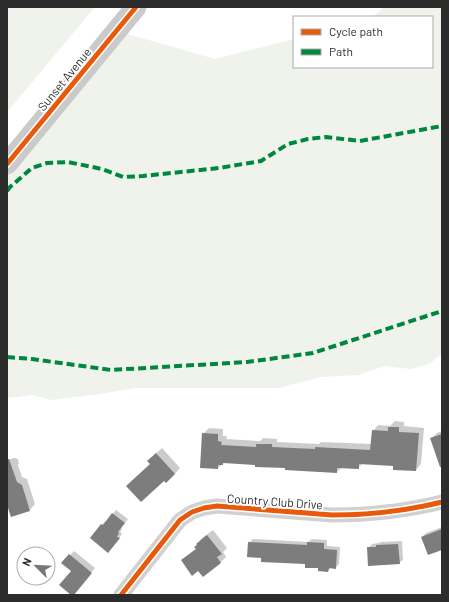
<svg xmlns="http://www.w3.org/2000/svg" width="449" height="602" viewBox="0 0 449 602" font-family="Barlow,sans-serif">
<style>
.green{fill:#eff3eb}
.shadow{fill:#0003}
.building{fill:#7d7d7d}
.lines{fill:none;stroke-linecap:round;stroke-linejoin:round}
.street{stroke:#d1d1d1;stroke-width:15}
.secondary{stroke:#cacaca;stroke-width:21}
.quiet{stroke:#00873e;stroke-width:4;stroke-dasharray:8 4;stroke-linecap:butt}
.cycleway-casing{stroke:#fff;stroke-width:8}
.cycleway{stroke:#e8590c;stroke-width:5}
.labels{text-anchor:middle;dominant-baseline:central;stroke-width:4;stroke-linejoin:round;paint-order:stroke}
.street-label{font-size:12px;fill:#2c2c2c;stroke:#fff}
</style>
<rect width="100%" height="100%" fill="#fff"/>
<path class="green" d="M 7,7 L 95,7 L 7,112 Z
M 384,7 L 442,7 L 442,354 L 429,364 L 411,369 L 384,366 L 359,375 L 321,377 L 279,388 L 134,388 L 100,394 L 51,400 L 33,395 L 7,398 L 7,164 L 117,31 L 215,59 L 294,39 L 294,67 L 432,67 L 432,17 L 372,17 Z"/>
<path class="shadow" d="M 395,421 L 404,422 L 404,426 L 424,428 L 421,464 L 416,470 L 394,465 L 363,463 L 358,468 L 342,467 L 337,472 L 225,462 L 218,468 L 203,434 L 209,428 L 223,429 L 223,436 L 227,436 L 226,439 L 260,441 L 263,438 L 277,439 L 277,442 L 319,444 L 321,442 L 372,444 L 373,431 L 378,425 L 390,426 Z
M 442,431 L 442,459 L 432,438 L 437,433 Z
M 162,448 L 180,468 L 175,474 L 164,480 L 151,464 L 154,455 Z
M 14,458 L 18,459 L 19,463 L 18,465 L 22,477 L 27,479 L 35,504 L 30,510 L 11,516 L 7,502 L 7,460 Z
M 116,510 L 128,519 L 121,528 L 122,529 L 120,532 L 122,534 L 112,548 L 102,525 L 105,521 L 106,522 Z
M 442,527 L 442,549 L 422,537 L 426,533 Z
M 213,530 L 227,548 L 223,552 L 226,557 L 221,562 L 199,570 L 182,560 L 196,549 L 198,545 L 197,544 L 202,538 Z
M 253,539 L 308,542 L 312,539 L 327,540 L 327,546 L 340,547 L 339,564 L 335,568 L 332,567 L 328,571 L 306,563 L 262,557 L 249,543 Z
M 402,541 L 403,560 L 399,563 L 368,548 L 372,544 L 379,543 L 381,542 Z
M 74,551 L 95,568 L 76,591 L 72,571 L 63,563 Z"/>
<path class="building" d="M 388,427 L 399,427 L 399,432 L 419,433 L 416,471 L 393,470 L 393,466 L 359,464 L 359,469 L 337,468 L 337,473 L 285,470 L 285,468 L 255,467 L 255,465 L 223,463 L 223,465 L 218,465 L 218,469 L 200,468 L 202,433 L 218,434 L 218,441 L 222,442 L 221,445 L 256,447 L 256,444 L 272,444 L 272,447 L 315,449 L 315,447 L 370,450 L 372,430 L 388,431 Z
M 442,434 L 442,467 L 440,467 L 430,438 Z
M 156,453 L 175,474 L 166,483 L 164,481 L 141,502 L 126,486 L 150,464 L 147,461 Z
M 7,459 L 9,459 L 17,482 L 22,485 L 30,511 L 11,517 L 7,505 Z
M 112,513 L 125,523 L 118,532 L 119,533 L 117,537 L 120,538 L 108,553 L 90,538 L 101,524 L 103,525 Z
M 442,529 L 442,550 L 428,555 L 421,537 Z
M 207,535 L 222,554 L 217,557 L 221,563 L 203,577 L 198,571 L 192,576 L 181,560 L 196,549 L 194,547 L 197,545 L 196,544 Z
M 248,542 L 307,545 L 307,542 L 324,543 L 324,549 L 337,550 L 336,569 L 329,568 L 328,572 L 318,571 L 318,568 L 305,568 L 305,564 L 261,562 L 261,558 L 247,557 Z
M 398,544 L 400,564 L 368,566 L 367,547 L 376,547 L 376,545 Z
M 69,554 L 92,573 L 74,595 L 71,595 L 59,585 L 71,571 L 61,563 Z"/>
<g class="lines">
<path class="street" d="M 121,595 L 180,520 L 192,512 L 204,508 L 217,506 L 332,515 C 369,515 406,511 442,502"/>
<path class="secondary" d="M 7,164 L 136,7"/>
<path class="quiet" d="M 7,191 L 10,187 L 32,168 L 47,163 L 68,162 L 102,169 L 123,177 L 143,176 L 219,168 L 261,161 L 288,144 L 308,139 L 326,137 L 360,141 L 442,126
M 7,357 L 32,359 L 111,370 L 247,362 L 313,353 L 442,311"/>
<defs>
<path id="cycleway" d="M 7,164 L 136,7
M 121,595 L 180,520 L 192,512 L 204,508 L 217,506 L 332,515 C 369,515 406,511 442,502"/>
</defs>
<use href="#cycleway" class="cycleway-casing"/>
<use href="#cycleway" class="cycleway"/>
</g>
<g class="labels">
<g class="street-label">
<text transform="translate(64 79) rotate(-51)">Sunset Avenue</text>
<text transform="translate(275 501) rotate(4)">Country Club Drive</text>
</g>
</g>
<rect width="449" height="602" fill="none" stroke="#2c2c2c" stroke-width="16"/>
<rect x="293" y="16" width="140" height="52" fill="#ffffff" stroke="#ababab"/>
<rect x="301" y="29" width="20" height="6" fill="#e8590c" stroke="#ababab"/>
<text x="329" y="36" font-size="12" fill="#2c2c2c">Cycle path</text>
<rect x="301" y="49" width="20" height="6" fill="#00873e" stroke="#ababab"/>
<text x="329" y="56" font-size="12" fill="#2c2c2c">Path</text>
<g transform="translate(36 566) rotate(294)"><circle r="19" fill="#ffffff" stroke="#ababab"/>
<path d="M0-3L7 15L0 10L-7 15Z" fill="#767676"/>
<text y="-6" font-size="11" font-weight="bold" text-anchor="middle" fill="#2c2c2c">N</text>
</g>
</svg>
